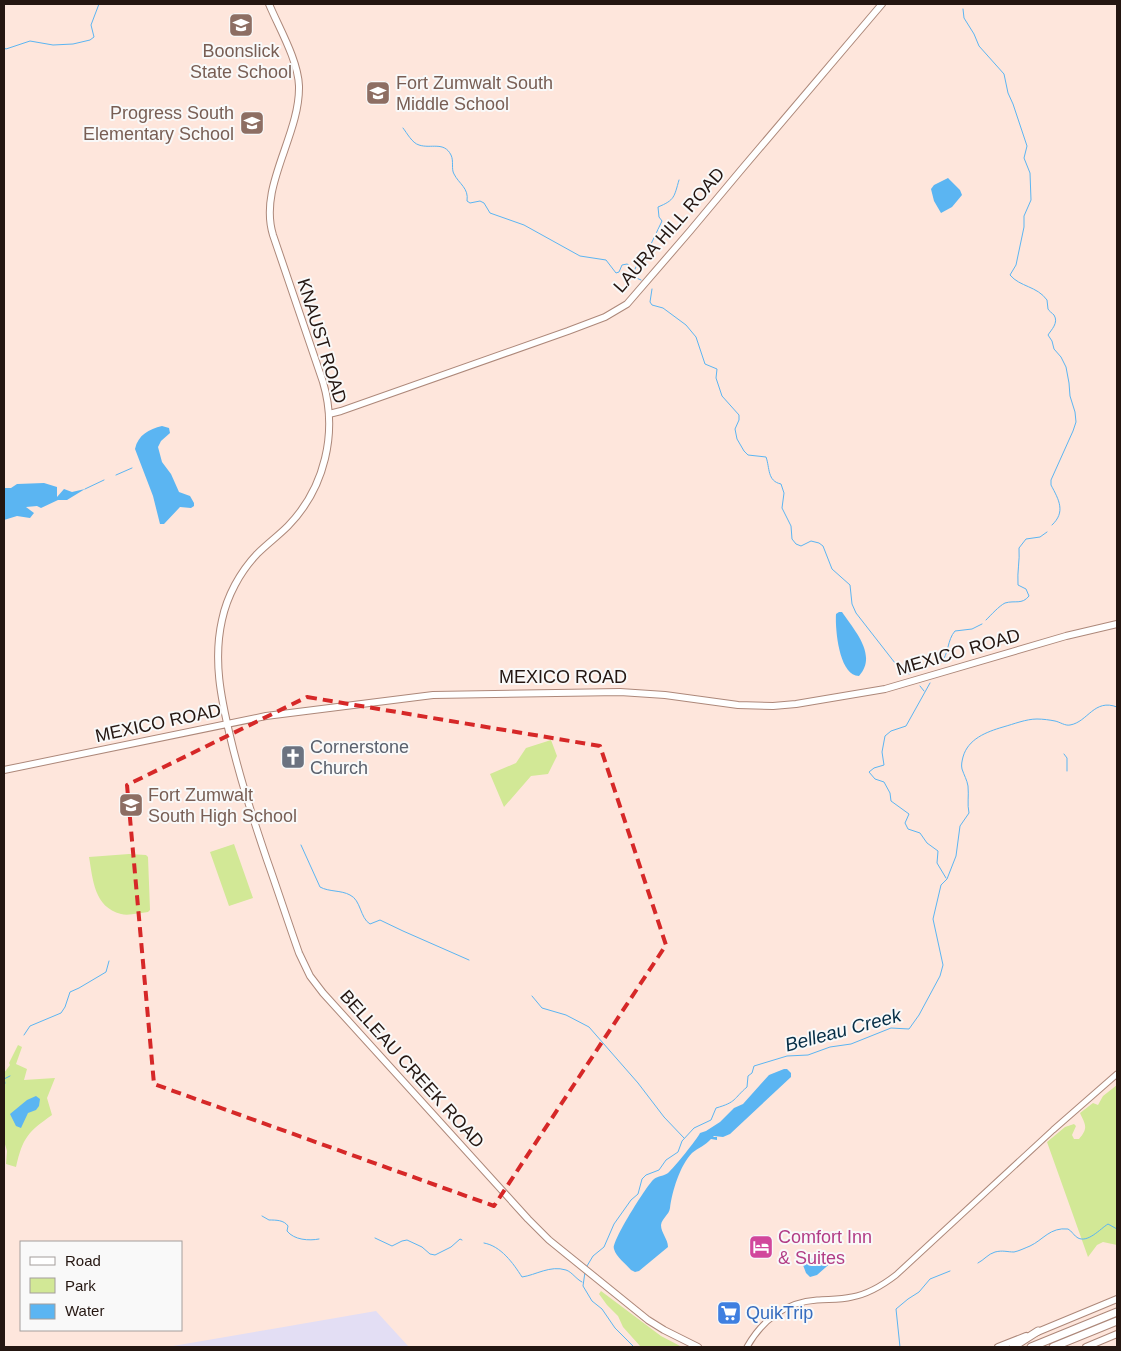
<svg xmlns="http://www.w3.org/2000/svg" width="1121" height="1351" viewBox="0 0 1121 1351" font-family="Arial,sans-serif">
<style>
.industrial{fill:#e3def4}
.green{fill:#d2e896}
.water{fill:#5bb5f2}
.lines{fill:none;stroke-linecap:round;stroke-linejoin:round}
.stream{stroke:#5bb5f2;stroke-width:1}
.minor-casing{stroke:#ad887a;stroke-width:7}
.major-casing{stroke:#ad887a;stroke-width:8}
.highway-casing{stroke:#ad887a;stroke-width:9}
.minor{stroke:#fff;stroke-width:5}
.major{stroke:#fff;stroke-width:6}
.highway{stroke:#fff;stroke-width:7}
.marked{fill:none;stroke:#d62828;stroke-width:4;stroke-dasharray:10 6;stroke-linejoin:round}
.labels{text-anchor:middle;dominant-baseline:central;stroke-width:4;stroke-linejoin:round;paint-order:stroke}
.education-label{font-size:18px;fill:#785e54;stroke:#f9f9f9;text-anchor:start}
.street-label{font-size:18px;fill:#241611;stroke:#f9f9f9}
.worship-label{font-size:18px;fill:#5b616d;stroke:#f9f9f9;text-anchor:start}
.hotel-label{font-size:18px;fill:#b23c85;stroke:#f9f9f9;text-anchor:start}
.shop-label{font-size:18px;fill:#366cbe;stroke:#f9f9f9;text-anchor:start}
.water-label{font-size:19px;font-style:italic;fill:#062e46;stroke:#f9f9f9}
</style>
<rect width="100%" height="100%" fill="#fee6dc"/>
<path class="industrial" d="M 376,1311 L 409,1347 L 167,1347 L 272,1329 Z"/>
<path class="green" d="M 551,740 L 557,756 L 548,774 L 531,776 L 504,807 L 490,774 L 516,763 L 526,748 Z
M 234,844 L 253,898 L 229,906 L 210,852 Z
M 129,854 L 146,855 L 148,857 L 150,910 L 148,912 C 140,913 128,916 121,914 C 94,907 93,880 89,857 Z
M 18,1045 L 22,1047 L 16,1064 L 27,1069 L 24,1080 L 55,1078 L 47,1098 L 52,1115 C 28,1132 23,1137 16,1167 L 6,1164 L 7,1151 L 4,1141 L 4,1073 L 10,1065 L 9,1063 Z
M 1117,1085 L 1117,1245 L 1103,1242 L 1097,1245 L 1088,1257 L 1047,1142 L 1065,1127 L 1074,1124 L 1076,1126 L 1072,1135 L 1074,1139 L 1079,1139 C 1089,1128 1085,1124 1080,1113 L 1093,1103 L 1098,1105 L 1103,1096 Z
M 601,1291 L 661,1336 L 682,1347 L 640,1346 L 623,1327 L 618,1316 L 607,1305 L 599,1294 Z"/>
<path class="water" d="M 948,178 L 960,190 L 962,195 L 952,207 L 941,213 L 934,201 L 931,189 L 934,185 Z
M 162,426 L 169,428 L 170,433 L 161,441 L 158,447 L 162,462 L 171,474 L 179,492 L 190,496 L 194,503 L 194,506 L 191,508 L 180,507 L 164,524 L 160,524 L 153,496 L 135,449 C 138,435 149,429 162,426 Z
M 44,483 L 57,487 L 57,497 L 64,489 L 72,492 L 85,489 L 67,500 L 58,500 L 41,508 L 37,506 L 26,507 L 34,513 L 30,518 L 17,516 L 4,520 L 4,488 L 11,488 L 17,484 Z
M 839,612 L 842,612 C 854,630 878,655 859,676 C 839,676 835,629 836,614 Z
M 784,1069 L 787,1069 L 791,1073 L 791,1077 L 730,1134 L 723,1137 L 714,1136 L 713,1137 L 717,1137 L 717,1140 L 711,1139 C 706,1145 698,1148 692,1153 C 680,1165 672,1192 670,1208 C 669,1215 662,1218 661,1225 C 661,1233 668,1239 668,1247 L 639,1271 L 635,1272 L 631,1270 C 626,1264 616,1257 614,1249 C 611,1242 647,1185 654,1179 C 658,1176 664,1176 668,1173 C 673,1169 698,1138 700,1133 L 706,1131 L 720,1122 L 734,1108 L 743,1104 L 769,1075 Z
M 36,1096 L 40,1099 L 39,1106 L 36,1110 L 28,1113 L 21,1128 L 16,1126 L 10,1114 L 27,1100 Z
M 831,1255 L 834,1260 L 817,1275 L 810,1277 L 806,1273 L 803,1265 L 810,1258 L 816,1259 Z"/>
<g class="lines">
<path class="stream" d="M 963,9 L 964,18 L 974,34 L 979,46 L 1004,74 L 1008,93 L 1013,104 L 1027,146 L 1024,158 L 1030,173 L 1031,200 L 1024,216 L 1024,227 L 1016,265 L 1010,275 C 1020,287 1037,286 1047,300 L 1048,309 C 1049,311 1052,313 1054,315 C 1059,323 1051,330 1048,335 L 1052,341 L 1054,349 L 1061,357 L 1066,367 L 1069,383 L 1070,396 L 1075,412 L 1076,422 L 1073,431 L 1051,480 L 1051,485 C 1059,500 1066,512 1052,525
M 4,48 L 6,49 L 30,41 L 53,45 L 73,44 L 90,40 L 94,37 L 91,25 L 99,4
M 403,128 C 407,133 412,143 419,145 C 431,149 444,141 451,155 C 454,161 451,169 454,174 C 459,184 469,188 467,201 L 470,203 L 480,201 L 484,203 L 490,213 L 524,225 L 580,256 L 606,260 L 616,273 L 619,272 L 622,265 L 627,264 L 629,265 L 632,276
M 651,244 L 662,221 L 659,217 L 658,207 C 675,200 674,197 679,180
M 632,275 L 640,259 L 644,255
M 632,276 L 641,280
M 652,289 L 650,302 L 652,305 L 663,308 L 686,325 L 696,337 L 705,364 L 717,369 L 716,378 L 722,396 L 739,415 L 739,420 L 735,429 L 737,439 L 744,451 L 748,455 L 766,457 C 770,468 767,481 781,484 L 784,493 L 782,508 L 791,526 L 792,539 L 796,544 L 801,546 L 811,541 L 819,543 L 823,546 L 832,569 L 850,585 L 852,604 L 856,613 L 895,663 L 909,674
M 116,475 L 132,468
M 85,489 L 104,480
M 986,620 C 991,615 999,606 1005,603 C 1015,600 1022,605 1029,596 L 1026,589 L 1018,585 C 1017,571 1020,561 1019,548 L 1026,539 L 1040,537 L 1047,532
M 941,663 C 949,654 947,640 955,631 L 972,629 L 982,624
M 930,683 L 906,726 L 891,731 L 885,736 L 882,752 L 884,765 L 874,768 L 869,772 L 875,779 L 884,782 L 890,793 L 891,801 L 909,814 L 905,823 L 908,829 L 920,833 L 927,843 L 938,851 L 937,863 L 946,878
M 920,686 L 924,691
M 1064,754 L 1067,758 L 1067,771
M 301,845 L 320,887 C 329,892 341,890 350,895 C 361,900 360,918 370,924 L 380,920 L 403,931 L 469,960
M 532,996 L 542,1008 L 566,1015 L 589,1027 L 638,1083 L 664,1117 L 684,1138
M 24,1035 L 30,1026 L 61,1013 L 65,1007 L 70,992 L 79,988 L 106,972 L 109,961
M 4,1086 L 5,1083 L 4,1079 L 10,1076
M 262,1216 L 269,1220 C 276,1220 284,1220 288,1226 L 287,1231 C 294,1240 309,1241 319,1239
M 375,1238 L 392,1246 L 402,1241 L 407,1240 L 422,1247 L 430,1254 L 435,1255 L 451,1247 L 460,1239 L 462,1240
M 484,1243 C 501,1246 513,1263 522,1277 C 536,1275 550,1265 566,1270 C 572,1272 576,1279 582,1282
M 978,1263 C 984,1260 988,1254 995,1252 C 1003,1250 1007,1252 1014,1252 C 1019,1251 1025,1248 1030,1246 C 1043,1240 1050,1227 1068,1229 C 1072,1231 1074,1236 1078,1238 C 1088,1243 1100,1229 1108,1224 L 1117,1229
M 587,1266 L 593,1256 L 604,1247 L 614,1224 L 631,1200 L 638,1194 L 642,1179 L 646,1175 L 659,1170 L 666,1160 L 678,1152 L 682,1141 L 694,1128 L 711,1120 L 716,1108 C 737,1102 733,1099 747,1087 L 748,1076 L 752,1073 L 754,1066 L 787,1056 L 808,1055 L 830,1047 L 851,1044 L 891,1028 L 909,1029 L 919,1015 L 940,976 L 943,965 L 933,919 L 941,885 L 947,879 L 956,856 L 960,826 L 969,813 C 967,804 969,796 968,786 C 967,780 964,775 962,769 C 961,765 962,761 963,757 C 968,739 986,732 1003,727 C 1014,724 1026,719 1037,719 C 1043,719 1050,720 1055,721 C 1060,722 1065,726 1070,725 C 1088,722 1094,698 1117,707
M 585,1272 L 583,1286 L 592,1301 L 602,1309 L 615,1328 L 634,1347
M 900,1347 L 896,1309 L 908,1299 L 919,1292 L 930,1279 L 950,1271"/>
<defs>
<path id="minor" d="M 747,1347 C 762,1320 786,1302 817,1300 C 829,1299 840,1300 852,1297 C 869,1294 883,1285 896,1275 L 1053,1130 L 1117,1074"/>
<path id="major" d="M 269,4 C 279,28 298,60 299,86 C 300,136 258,186 273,235 L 323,382 C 338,432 325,488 288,526 C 278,536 267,544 257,554 C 240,572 227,596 222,620 C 213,660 221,698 230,736 C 240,779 253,819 267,860 C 278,891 288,922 299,953 L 310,976 L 323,993 L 528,1219 L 549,1240 L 648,1320 L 664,1330 L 698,1347
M 329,414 L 341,411 L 568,331 L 605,317 L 627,304 L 690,231 L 741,170 L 882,4
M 4,770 L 266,716 L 433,695 L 620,692 L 665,695 L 738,705 L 773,706 L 796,704 L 885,689 L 1066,636 L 1117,624
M 1035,1333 L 1117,1299
M 998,1347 L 1026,1336
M 1086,1347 L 1117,1334"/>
<path id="highway" d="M 1013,1347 L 1038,1331
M 1031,1347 L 1117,1312
M 1053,1347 L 1117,1321"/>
</defs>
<use href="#minor" class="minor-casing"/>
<use href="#major" class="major-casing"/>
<use href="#highway" class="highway-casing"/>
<use href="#minor" class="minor"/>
<use href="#major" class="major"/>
<use href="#highway" class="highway"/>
</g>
<path class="marked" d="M 307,697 L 600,746 L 666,945 L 494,1206 L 154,1084 L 127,785 Z"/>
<defs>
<symbol id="school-square" viewBox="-11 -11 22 22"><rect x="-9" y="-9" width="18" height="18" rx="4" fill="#8d6e63" stroke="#f9f9f9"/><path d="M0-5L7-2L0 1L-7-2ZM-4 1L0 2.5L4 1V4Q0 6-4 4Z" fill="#fff"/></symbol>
<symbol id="church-square" viewBox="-11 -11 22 22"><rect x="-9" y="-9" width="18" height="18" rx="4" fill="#6b7280" stroke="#f9f9f9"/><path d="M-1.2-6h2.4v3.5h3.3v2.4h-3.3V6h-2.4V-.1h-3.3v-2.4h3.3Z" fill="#fff"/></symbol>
<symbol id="hotel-square" viewBox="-11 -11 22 22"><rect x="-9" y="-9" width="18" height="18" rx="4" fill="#d1479c" stroke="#f9f9f9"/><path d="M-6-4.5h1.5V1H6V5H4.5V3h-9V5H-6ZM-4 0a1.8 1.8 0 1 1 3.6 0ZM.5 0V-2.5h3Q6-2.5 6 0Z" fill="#fff"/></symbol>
<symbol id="supermarket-square" viewBox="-11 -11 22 22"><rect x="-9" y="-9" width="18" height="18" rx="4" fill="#3f7fe0" stroke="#f9f9f9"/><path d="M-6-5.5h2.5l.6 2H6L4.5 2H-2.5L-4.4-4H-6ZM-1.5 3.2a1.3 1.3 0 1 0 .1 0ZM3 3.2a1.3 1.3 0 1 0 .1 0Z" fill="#fff"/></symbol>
</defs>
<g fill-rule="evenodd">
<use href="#school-square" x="227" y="11" width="28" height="28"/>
<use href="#school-square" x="364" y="79" width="28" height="28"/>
<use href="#school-square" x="238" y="109" width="28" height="28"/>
<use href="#church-square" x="279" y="743" width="28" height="28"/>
<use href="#school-square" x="117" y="791" width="28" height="28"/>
<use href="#hotel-square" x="747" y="1233" width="28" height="28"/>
<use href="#supermarket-square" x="715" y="1299" width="28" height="28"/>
</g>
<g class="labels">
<g class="education-label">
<text x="241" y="51" text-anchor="middle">Boonslick<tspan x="241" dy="21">State School</tspan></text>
<text x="396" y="83">Fort Zumwalt South<tspan x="396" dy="21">Middle School</tspan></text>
<text x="234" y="113" text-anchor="end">Progress South<tspan x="234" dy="21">Elementary School</tspan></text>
<text x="148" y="795">Fort Zumwalt<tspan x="148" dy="21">South High School</tspan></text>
</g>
<g class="street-label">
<text transform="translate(669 230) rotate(-49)">LAURA HILL ROAD</text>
<text transform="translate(322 341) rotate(73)">KNAUST ROAD</text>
<text transform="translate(958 652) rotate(-16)">MEXICO ROAD</text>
<text x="563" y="677">MEXICO ROAD</text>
<text transform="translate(158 723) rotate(-12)">MEXICO ROAD</text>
<text transform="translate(412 1069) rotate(48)">BELLEAU CREEK ROAD</text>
</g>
<g class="worship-label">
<text x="310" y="747">Cornerstone<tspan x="310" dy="21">Church</tspan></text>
</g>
<g class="hotel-label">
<text x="778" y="1237">Comfort Inn<tspan x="778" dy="21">&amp; Suites</tspan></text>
</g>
<g class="shop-label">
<text x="746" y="1313">QuikTrip</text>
</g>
<g class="water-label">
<text transform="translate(843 1030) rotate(-15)">Belleau Creek</text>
</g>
</g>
<rect width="1121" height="1351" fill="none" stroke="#241611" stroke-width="10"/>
<rect x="20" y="1241" width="162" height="90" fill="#f9f9f9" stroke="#a49e9c"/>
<rect x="30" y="1257" width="25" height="8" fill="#ffffff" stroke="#a49e9c"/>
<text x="65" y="1266" font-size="15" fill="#241611">Road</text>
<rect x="30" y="1278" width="25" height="15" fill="#d2e896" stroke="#a49e9c"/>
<text x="65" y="1291" font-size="15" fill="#241611">Park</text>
<rect x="30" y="1304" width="25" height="15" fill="#5bb5f2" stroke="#a49e9c"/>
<text x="65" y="1316" font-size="15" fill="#241611">Water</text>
</svg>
